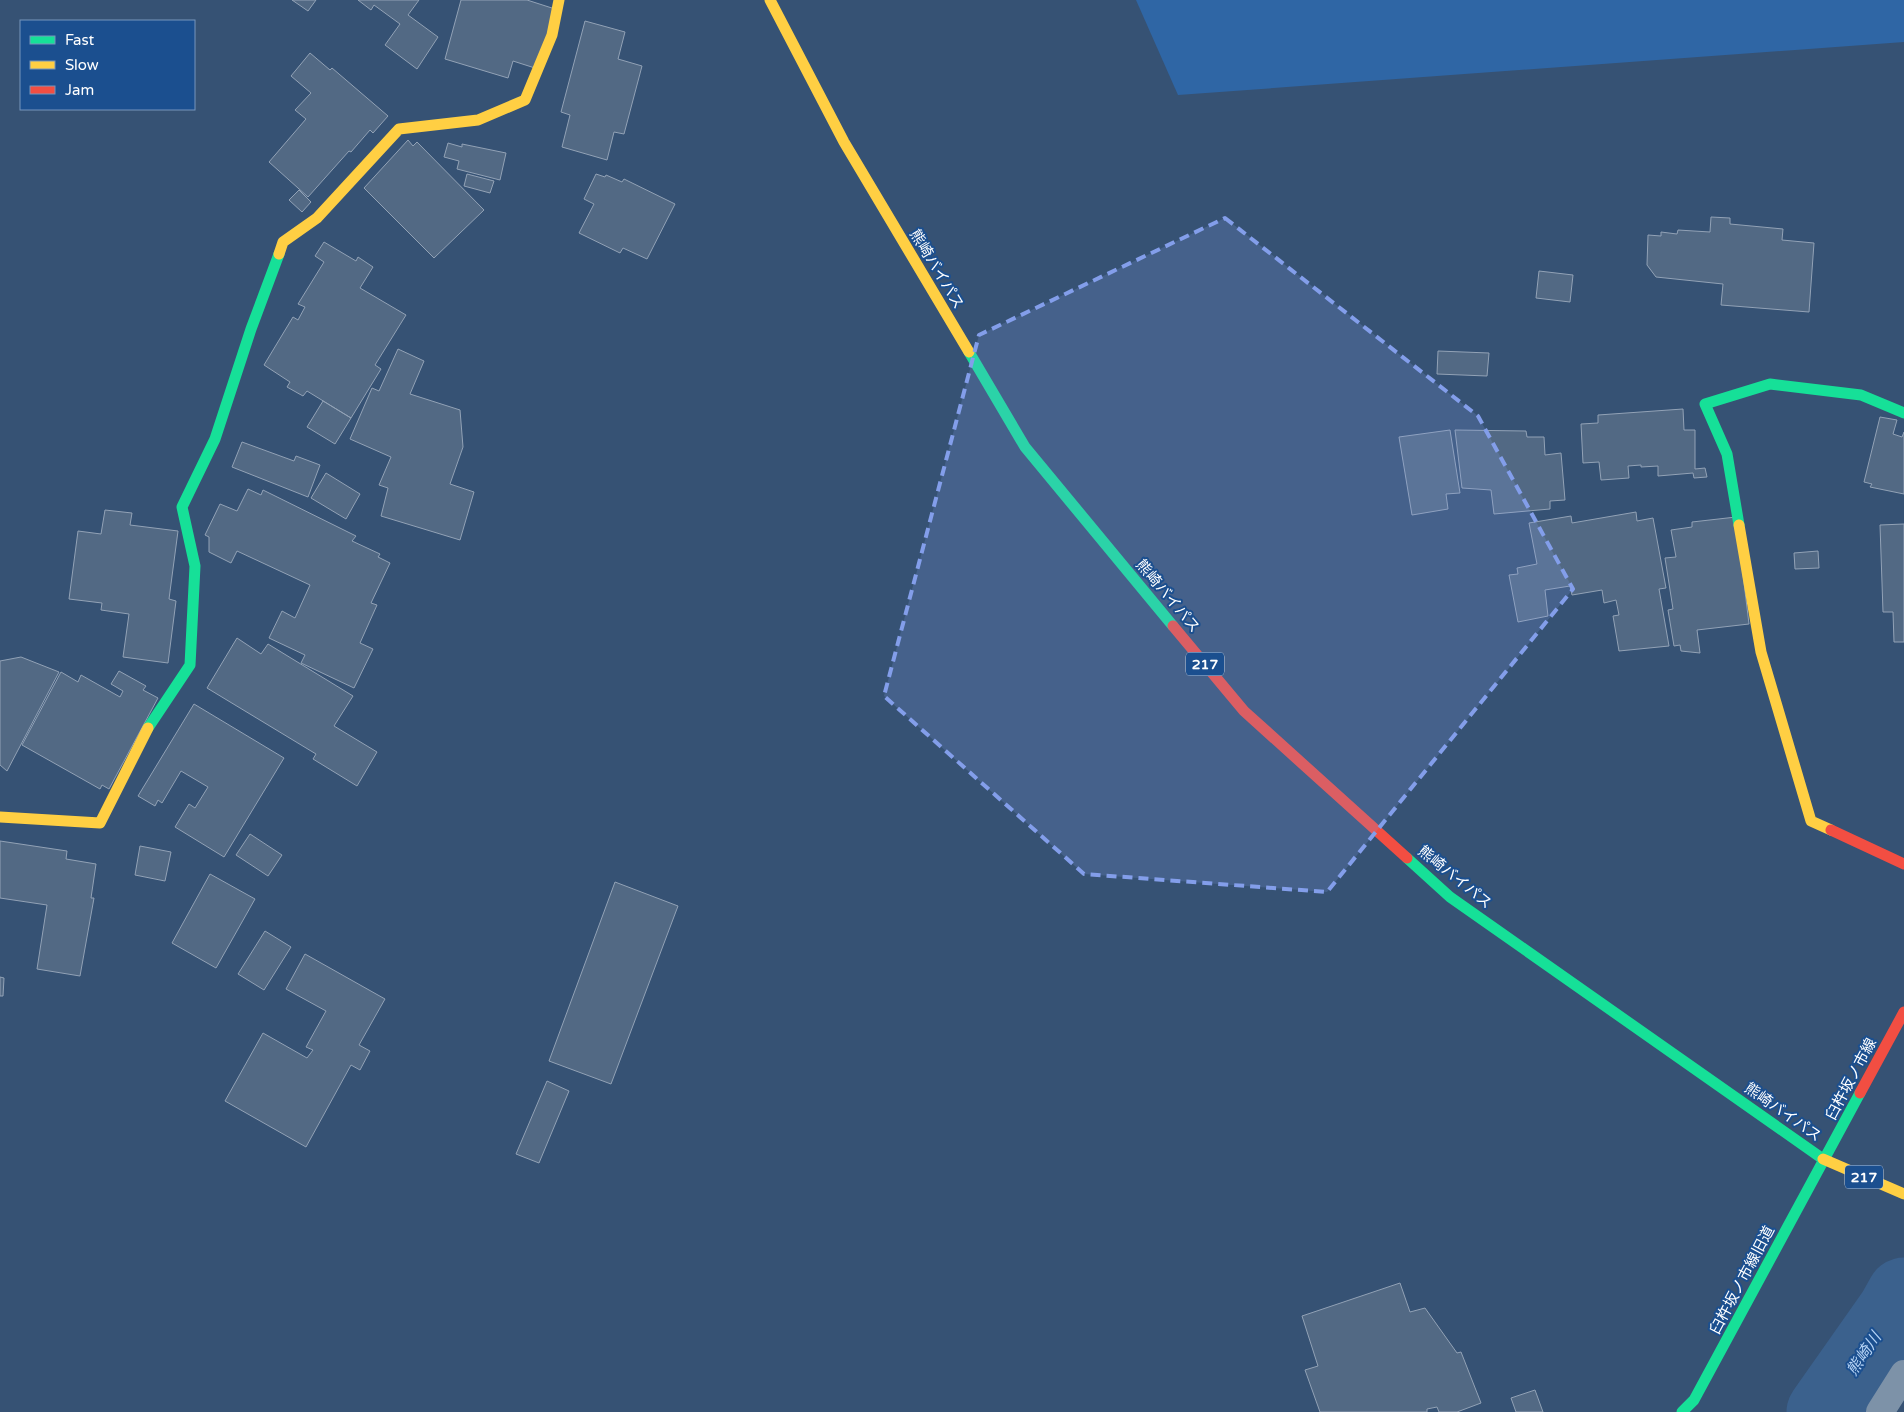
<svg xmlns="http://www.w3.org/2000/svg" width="1904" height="1412" viewBox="0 0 1904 1412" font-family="'Varela Round','Noto Sans JP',sans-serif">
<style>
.green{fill:#2f66a5}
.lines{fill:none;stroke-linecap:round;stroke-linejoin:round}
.river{stroke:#3b618d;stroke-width:75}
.building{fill:#526984;stroke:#92a2b6}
.street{stroke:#7d92a8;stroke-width:28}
.fast{stroke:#16e098;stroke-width:11}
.slow{stroke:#ffcf43;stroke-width:11}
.jam{stroke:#f24e42;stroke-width:11}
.marked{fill:#839eea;fill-opacity:0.2;stroke:#839eea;stroke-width:4;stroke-dasharray:10 6;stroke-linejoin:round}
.labels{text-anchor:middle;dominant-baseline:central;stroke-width:4;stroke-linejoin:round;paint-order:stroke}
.shield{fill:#1b4f8f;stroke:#bbcadd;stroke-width:1}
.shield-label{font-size:14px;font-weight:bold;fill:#fff}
.street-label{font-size:15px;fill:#fff;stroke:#1b4f8f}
.water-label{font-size:16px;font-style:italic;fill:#b5d3f5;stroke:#1b4f8f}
</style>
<rect width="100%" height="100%" fill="#365274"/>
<path class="green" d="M 1136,0 L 1904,0 L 1904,42 L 1178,95 Z"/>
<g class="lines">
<path class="river" d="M 1824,1412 L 1895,1311 L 1904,1295"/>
</g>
<path class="building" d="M 292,0 L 316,0 L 308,11 Z
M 358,0 L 419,0 L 408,15 L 438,37 L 417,69 L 385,45 L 400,24 L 374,5 L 371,10 Z
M 461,0 L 527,0 L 555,9 L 538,69 L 513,61 L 508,78 L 445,59 Z
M 585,21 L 625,32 L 618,59 L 642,66 L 624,134 L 614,132 L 607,160 L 562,147 L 570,115 L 561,112 Z
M 310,53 L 330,70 L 332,68 L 388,116 L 373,133 L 370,130 L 351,152 L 349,151 L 308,197 L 269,162 L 306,119 L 295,110 L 311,93 L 291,76 Z
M 408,140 L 413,146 L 417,142 L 484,210 L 434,258 L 364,188 Z
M 448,143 L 462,147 L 462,144 L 506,153 L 500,180 L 457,169 L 459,161 L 444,157 Z
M 467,174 L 494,181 L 490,193 L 464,186 Z
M 596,174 L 605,177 L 606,175 L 622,182 L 624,179 L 675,204 L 647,259 L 623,248 L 620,253 L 579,233 L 594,204 L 584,199 Z
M 299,190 L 311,202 L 302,212 L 289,200 Z
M 1711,217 L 1730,218 L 1730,224 L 1783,229 L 1782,240 L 1814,243 L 1809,312 L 1721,305 L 1723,284 L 1656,277 L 1647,265 L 1648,235 L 1661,236 L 1661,232 L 1677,234 L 1678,230 L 1710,232 Z
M 324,242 L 356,261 L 358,257 L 373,267 L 360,288 L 406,315 L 375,365 L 381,369 L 351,418 L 307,391 L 303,396 L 287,387 L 290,382 L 264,365 L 293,317 L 298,320 L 305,307 L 298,304 L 324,262 L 315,256 Z
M 1539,271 L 1573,275 L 1570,302 L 1536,298 Z
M 398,349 L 424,361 L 410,394 L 460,410 L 463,447 L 450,484 L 474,492 L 460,540 L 381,516 L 388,488 L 379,485 L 391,457 L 350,439 L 372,388 L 379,391 Z
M 1438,351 L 1489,353 L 1487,376 L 1437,374 Z
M 323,401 L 351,418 L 335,444 L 307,427 Z
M 1683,409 L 1684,430 L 1695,430 L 1695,469 L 1705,468 L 1707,477 L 1694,478 L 1693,473 L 1658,476 L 1658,466 L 1641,467 L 1641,465 L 1628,466 L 1629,478 L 1601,480 L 1599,462 L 1583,463 L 1581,424 L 1598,423 L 1598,415 Z
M 1880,417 L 1897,420 L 1893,434 L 1902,437 L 1904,432 L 1904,494 L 1870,487 L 1872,484 L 1864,482 Z
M 1450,430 L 1460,493 L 1446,494 L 1448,509 L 1412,515 L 1399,437 Z
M 1455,430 L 1526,431 L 1527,437 L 1544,437 L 1545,455 L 1561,453 L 1565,500 L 1550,501 L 1550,509 L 1494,514 L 1491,490 L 1462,488 Z
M 242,442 L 294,461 L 296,456 L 320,465 L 308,497 L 232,467 Z
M 326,473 L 360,494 L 346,519 L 311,498 Z
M 248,489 L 261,495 L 263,490 L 356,536 L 352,541 L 380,554 L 378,557 L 390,563 L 371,603 L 377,605 L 360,643 L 373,649 L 354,688 L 301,663 L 305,655 L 269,638 L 282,611 L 295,618 L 310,585 L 237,551 L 231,563 L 209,552 L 209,537 L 205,535 L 220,504 L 237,511 Z
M 105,510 L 132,513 L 130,525 L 178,531 L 169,599 L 176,601 L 168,663 L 123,657 L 129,614 L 101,610 L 102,603 L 69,599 L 78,531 L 101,534 Z
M 1636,512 L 1637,521 L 1653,518 L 1666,588 L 1659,589 L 1669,646 L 1619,651 L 1613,616 L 1619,615 L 1616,600 L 1604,603 L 1602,590 L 1572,595 L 1570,586 L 1545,590 L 1548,616 L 1518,622 L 1509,575 L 1518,574 L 1517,568 L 1537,564 L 1529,523 L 1571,516 L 1572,523 Z
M 1736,517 L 1749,624 L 1697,630 L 1700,653 L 1681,651 L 1680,645 L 1674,646 L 1668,610 L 1673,609 L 1665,558 L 1676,557 L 1671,530 L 1692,527 L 1692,522 Z
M 1904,524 L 1904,642 L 1894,642 L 1893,612 L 1883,612 L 1880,525 Z
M 1818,551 L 1819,568 L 1795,569 L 1794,553 Z
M 237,638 L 261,654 L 268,644 L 353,696 L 334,726 L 377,752 L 357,786 L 313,759 L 316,754 L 207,688 Z
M 21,657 L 59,672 L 7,771 L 0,765 L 0,661 Z
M 119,671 L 146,686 L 143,690 L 158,698 L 109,789 L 102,785 L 100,789 L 22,745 L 61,672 L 78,682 L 81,675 L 120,697 L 123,691 L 111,684 Z
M 194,704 L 284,758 L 224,857 L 175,827 L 189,804 L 195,808 L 208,787 L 181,771 L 162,803 L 158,800 L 155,806 L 138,796 Z
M 250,834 L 282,855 L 268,876 L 236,855 Z
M 0,841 L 67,851 L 66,859 L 96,864 L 91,898 L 94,898 L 80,976 L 37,969 L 47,905 L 0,898 Z
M 140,846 L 171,852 L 165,881 L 135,875 Z
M 210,874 L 255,899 L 216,968 L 172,943 Z
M 615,882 L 678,906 L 611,1084 L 549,1061 Z
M 265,931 L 291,947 L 264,990 L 238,974 Z
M 305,954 L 385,999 L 359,1045 L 370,1051 L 360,1070 L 351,1065 L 306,1147 L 225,1101 L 263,1033 L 307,1058 L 313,1050 L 306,1047 L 326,1011 L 286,989 Z
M 0,977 L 4,978 L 3,996 L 0,996 Z
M 547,1081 L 569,1091 L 539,1163 L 516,1154 Z
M 1400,1283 L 1410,1312 L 1425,1308 L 1457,1353 L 1461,1352 L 1481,1403 L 1457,1412 L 1439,1412 L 1437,1407 L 1427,1409 L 1427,1412 L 1320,1412 L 1305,1370 L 1318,1366 L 1302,1316 Z
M 1535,1390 L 1543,1412 L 1516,1412 L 1511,1398 Z"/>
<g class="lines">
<path class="street" d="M 1880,1412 L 1904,1374"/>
<path class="fast" d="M 969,352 L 1025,447 L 1173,626
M 1739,525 L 1727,454 L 1705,404 L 1770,384 L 1861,395 L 1904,413
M 148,728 L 190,665 L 195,566 L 182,507 L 215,439 L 251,329 L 279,254
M 1407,858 L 1450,897 L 1823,1159
M 1682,1412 L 1694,1400 L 1860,1093"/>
<path class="slow" d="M 770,0 L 844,142 L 969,352
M 279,254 L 283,242 L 317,218 L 399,129 L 478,120 L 525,100 L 552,35 L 559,0
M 1739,525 L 1761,652 L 1811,821 L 1831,830
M 0,817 L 100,823 L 148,728
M 1823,1159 L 1904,1194"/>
<path class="jam" d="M 1173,626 L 1244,711 L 1407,858
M 1831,830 L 1904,864
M 1860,1093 L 1904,1012"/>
</g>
<path class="marked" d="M 1225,218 L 1478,416 L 1573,589 L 1327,892 L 1084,874 L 884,696 L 979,335 Z"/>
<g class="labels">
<g class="shield">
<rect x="1186" y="652.5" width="38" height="23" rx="4"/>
<rect x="1845" y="1165.5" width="38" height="23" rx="4"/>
</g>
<g class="shield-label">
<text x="1205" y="664">217</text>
<text x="1864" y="1177">217</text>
</g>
<g class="street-label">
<text transform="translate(937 269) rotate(59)">熊崎バイパス</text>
<text transform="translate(1168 596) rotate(50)">熊崎バイパス</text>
<text transform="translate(1455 877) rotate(39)">熊崎バイパス</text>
<text transform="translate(1851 1079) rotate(-62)">臼杵坂ノ市線</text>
<text transform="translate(1783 1112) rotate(35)">熊崎バイパス</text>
<text transform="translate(1742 1280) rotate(-62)">臼杵坂ノ市線旧道</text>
</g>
<g class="water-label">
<text transform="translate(1864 1354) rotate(-56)">熊崎川</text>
</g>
</g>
<rect x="20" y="20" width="175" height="90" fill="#1b4f8f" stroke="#7695bc"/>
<rect x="30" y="36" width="25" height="8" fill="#16e098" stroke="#7695bc"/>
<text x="65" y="45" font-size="15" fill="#ffffff">Fast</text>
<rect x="30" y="61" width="25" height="8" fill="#ffcf43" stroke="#7695bc"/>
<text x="65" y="70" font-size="15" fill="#ffffff">Slow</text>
<rect x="30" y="86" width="25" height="8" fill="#f24e42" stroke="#7695bc"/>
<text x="65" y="95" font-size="15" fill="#ffffff">Jam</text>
</svg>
